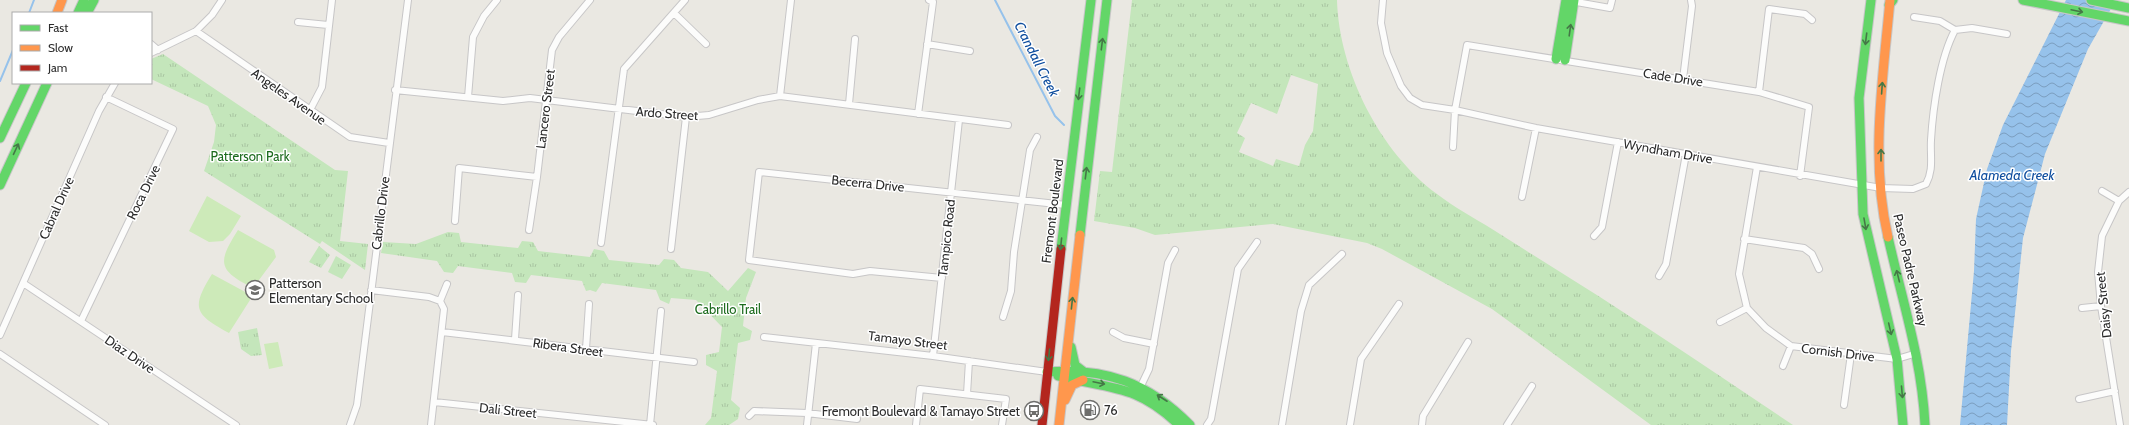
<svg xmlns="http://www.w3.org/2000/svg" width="2129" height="425" viewBox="0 0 2129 425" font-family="Cabin,sans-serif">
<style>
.grass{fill:url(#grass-tufts);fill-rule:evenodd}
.pitch{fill:#cdeab9}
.water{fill:url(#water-waves)}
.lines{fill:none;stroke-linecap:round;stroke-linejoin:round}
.stream{stroke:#96c2eb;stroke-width:2}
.street-casing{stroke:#c7c6c7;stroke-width:8}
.fast-casing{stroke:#c7c6c7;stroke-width:11}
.slow-casing{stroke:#c7c6c7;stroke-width:11}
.jam-casing{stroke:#c7c6c7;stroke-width:11}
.street{stroke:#fcfcfb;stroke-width:6}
.fast{stroke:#63d668;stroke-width:9}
.slow{stroke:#ff974d;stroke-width:9}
.jam{stroke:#b3261e;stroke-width:9}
.oneway{stroke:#457847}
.labels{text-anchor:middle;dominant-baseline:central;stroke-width:3;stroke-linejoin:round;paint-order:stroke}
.street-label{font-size:13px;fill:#2c2c2c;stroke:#fff}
.park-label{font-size:13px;fill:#1b6a1c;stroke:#fff}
.poi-label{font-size:13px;fill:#2c2c2c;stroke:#fff;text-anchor:start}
.water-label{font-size:14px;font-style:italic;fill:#0e4d9e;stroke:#fff}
</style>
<defs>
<pattern id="grass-tufts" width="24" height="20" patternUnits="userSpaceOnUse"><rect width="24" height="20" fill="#c4e6bb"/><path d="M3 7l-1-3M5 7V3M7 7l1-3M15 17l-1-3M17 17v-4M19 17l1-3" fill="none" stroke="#a9c5a1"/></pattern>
<pattern id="water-waves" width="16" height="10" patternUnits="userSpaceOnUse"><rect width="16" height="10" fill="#96c2eb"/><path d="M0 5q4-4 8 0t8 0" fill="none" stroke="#7b9ebf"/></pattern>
</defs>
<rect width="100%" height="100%" fill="#eae8e2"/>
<path class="grass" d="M 1132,0 L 1337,0 C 1339,71 1380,152 1437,194 C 1454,207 1474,218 1492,229 C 1528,252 1564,274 1600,297 C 1665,339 1729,382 1793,425 L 1651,425 L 1492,309 L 1382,249 L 1367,243 L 1273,224 L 1155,235 L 1135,228 L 1094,221 L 1100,171 L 1112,172 ZM 1291,75 L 1318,84 L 1313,131 L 1305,145 L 1299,166 L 1276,159 L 1273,166 L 1239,152 L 1245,138 L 1237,133 L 1251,103 L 1277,114 Z
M 163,54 L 335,170 L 348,171 L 340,241 L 368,244 L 365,270 L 322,241 L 320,244 L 204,171 L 214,142 L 216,125 L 208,106 L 151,79 L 151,59 Z
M 448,232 L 459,233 L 461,242 L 518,248 L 522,241 L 533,242 L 538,251 L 590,257 L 594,249 L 604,251 L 609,260 L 659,265 L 664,259 L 674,260 L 681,268 L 708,272 L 728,291 L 748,268 L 756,272 L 746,298 L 743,326 L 752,331 L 750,340 L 738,343 L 731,400 L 740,408 L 738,419 L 729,425 L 705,425 L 711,418 L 717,371 L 706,365 L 706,355 L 719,352 L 722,327 L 696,300 L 671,298 L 669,304 L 660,300 L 656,290 L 602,283 L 596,292 L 590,290 L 586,291 L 582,281 L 531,275 L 526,283 L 515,282 L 512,273 L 458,266 L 453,273 L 444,272 L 437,261 L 381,253 L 383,242 L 416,244 Z
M 319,246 L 330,255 L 321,268 L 309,262 Z
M 336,256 L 351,265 L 342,279 L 328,272 Z
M 257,328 L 262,355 L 251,356 L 241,349 L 238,332 Z"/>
<path class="pitch" d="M 207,196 L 241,216 L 230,234 L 223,241 L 209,242 L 189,231 Z
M 238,230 L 274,250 L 276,257 L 253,288 C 218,270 217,263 238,230 Z
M 212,274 L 249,294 L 250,300 L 229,333 C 194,314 191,308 212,274 Z
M 278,342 L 283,366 L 269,369 L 264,344 Z"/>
<path class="water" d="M 2066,0 L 2116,0 L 2088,49 L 2045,154 L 2023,238 L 2011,351 L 2007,425 L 1960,425 L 1974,271 L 1976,219 L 1987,169 L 2003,125 Z"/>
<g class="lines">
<path class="stream" d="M 995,0 L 1055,116 L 1064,125
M 29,13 L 34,0
M 0,81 L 13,50"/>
<defs>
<path id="street" d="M 1383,0 L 1381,23 L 1387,53 L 1401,86 L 1410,98 L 1422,105 L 1455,110 L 1536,128 L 1881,188 L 1913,189 L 1926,184 C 1934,169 1930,157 1931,140 C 1933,107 1940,58 1955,30
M 1571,1 L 1610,8 L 1612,0
M 674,13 L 706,44
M 1914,17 L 1940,21 L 1955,30 L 1972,28 L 2007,34
M 298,22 L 328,25
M 196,31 L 350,137 L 389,143
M 151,44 L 158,50
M 927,44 L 970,51
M 151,53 L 196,31 L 212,15 L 222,0
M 1683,79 L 1692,6 L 1691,0
M 395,90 L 503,101 L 530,98 L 686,117 L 709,115 L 758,100 L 780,96 L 1008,125
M 1759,92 L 1769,9 L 1805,14 L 1812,20
M 780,96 L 791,0
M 468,97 L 473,37 L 484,16 L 497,0
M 849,104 L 855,39
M 310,110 L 322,87 L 332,0
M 918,114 L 933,2 L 929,0
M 1453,147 L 1455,110 L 1467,45 L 1759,92 L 1809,107 L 1800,176
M 1757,167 L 1739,274 L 1747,308 L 1766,328 L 1791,346 L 1897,359 L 1917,353
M 2102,191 L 2119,201
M 1522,197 L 1536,128
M 455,221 L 459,168 L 537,177
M 529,230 L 537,177 L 552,50 L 559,37 L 590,0
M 1594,236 L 1602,227 L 1618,142
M 1744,239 L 1804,248 L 1812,254 L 1819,269
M 601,243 L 624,69 L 685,0
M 671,249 L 686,117
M 1659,276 L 1666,264 L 1686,154
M 942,278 L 870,271 L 853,274 L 749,260 L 759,172 L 1066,205
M 23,283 L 236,425
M 371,290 L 429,297 L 440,301 L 444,309 L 431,425
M 440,301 L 447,284
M 2082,308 L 2101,306
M 1003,317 L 1011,291 L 1014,252 L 1030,150 L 1037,137
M 81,321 L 173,129 L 106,97
M 1720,322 L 1747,308
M 442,332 L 694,362
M 1113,332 L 1124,338 L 1154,344
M 0,335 L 99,111 L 115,83
M 764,337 L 933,356 L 1047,372
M 515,339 L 518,295
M 586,349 L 589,304
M 0,354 L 105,425
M 933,356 L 959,120
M 1783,366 L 1791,346
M 1139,390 L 1149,369 L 1168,263 L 1175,250
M 967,394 L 969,361
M 2079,399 L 2115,391
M 434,402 L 653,425
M 1844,405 L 1851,354
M 749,416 L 754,411 L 807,413 L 857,419
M 350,425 L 357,405 L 408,0
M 650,425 L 661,311
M 807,425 L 816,343
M 916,425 L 920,389 L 1006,399 L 1002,425
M 1207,425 L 1211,419 L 1238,269 L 1257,242
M 1282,425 L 1301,311 L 1309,285 L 1342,254
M 1350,425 L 1361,359 L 1399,304
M 1422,425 L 1423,416 L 1468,342
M 1507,425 L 1532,386
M 2120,425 L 2101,306 L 2098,272 L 2102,236 L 2119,201 L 2129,192"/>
<path id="fast" d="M 1871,0 L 1859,98 L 1863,214 L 1897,359 L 1903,425
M 2023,0 L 2129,21
M 2091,0 L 2129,8
M 1889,5 L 1893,0
M 78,13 L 84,0
M 87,13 L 94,0
M 1556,59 L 1566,0
M 1565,60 L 1574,0
M 0,138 L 26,83
M 0,185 L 47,83
M 1080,235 L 1107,0
M 1888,237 C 1902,300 1922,360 1925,425
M 1061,249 L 1091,0
M 1071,347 L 1075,365 L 1084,372
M 1047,372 C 1105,367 1149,383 1190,425
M 1058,376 C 1110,389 1137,384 1179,425"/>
<path id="slow" d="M 57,13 L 62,0
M 1888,237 C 1870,160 1883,78 1890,0
M 1065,400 L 1072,385 L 1083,380
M 1059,425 L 1080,235"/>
<path id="jam" d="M 1042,425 L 1061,249"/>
</defs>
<use href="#street" class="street-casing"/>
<use href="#fast" class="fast-casing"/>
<use href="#slow" class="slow-casing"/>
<use href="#jam" class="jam-casing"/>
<use href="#street" class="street"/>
<use href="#fast" class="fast"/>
<use href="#slow" class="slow"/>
<use href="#jam" class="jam"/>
</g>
<defs><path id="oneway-shaft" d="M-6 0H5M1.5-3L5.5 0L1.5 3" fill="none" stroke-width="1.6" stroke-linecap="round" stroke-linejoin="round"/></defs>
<g class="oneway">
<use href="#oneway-shaft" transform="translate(2077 11) rotate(12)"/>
<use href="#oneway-shaft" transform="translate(1570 30) rotate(-82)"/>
<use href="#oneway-shaft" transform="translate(1866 39) rotate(97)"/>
<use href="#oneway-shaft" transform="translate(1102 44) rotate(-83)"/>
<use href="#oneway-shaft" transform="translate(1882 88) rotate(-86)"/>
<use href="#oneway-shaft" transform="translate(1079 94) rotate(97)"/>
<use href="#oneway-shaft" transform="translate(16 149) rotate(-65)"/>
<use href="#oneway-shaft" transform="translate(1881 155) rotate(-90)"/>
<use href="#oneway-shaft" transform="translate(1086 173) rotate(-83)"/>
<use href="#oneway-shaft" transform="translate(1865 224) rotate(80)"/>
<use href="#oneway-shaft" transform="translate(1061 244) rotate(96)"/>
<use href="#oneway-shaft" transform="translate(1898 276) rotate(-104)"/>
<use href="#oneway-shaft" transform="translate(1072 303) rotate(-84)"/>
<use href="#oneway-shaft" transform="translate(1890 329) rotate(77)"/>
<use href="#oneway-shaft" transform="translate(1049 355) rotate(96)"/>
<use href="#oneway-shaft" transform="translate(1099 383) rotate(12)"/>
<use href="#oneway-shaft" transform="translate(1902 392) rotate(85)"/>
<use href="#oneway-shaft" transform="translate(1162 398) rotate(-147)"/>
</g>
<defs>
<symbol id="school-ring" viewBox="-11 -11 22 22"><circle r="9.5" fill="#fff" stroke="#6e6e6c" stroke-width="1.5"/><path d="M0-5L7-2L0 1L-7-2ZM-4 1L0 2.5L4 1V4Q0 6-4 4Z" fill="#6e6e6c"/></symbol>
<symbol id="fuel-ring" viewBox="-11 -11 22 22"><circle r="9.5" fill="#fff" stroke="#6e6e6c" stroke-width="1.5"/><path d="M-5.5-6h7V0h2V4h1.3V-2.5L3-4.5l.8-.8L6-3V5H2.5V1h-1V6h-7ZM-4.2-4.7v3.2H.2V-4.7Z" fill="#6e6e6c"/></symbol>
<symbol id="bus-ring" viewBox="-11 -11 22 22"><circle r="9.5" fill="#fff" stroke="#6e6e6c" stroke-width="1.5"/><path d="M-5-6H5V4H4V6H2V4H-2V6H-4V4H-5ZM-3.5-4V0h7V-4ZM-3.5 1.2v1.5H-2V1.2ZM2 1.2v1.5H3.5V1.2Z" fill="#6e6e6c"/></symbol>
</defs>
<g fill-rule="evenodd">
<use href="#school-ring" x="244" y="279" width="22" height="22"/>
<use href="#fuel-ring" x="1079" y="399" width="22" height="22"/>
<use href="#bus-ring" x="1023" y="400" width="22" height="22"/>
</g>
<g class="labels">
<g class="street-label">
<text transform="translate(1673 77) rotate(9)">Cade Drive</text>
<text transform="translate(289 96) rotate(35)">Angeles Avenue</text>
<text transform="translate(545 109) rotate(-83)">Lancero Street</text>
<text transform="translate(667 113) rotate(4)">Ardo Street</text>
<text transform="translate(1668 151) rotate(10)">Wyndham Drive</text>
<text transform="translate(868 183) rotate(6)">Becerra Drive</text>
<text transform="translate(143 192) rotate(-64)">Roca Drive</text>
<text transform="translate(56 208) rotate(-66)">Cabral Drive</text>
<text transform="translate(1052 211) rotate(-83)">Fremont Boulevard</text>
<text transform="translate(380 213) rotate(-83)">Cabrillo Drive</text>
<text transform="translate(946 238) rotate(-84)">Tampico Road</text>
<text transform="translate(1911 270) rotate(77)">Paseo Padre Parkway</text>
<text transform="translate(2103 305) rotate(-96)">Daisy Street</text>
<text transform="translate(908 340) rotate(7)">Tamayo Street</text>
<text transform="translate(568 347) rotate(8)">Ribera Street</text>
<text transform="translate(1838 352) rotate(7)">Cornish Drive</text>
<text transform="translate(130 354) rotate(34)">Diaz Drive</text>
<text transform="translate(508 410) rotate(6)">Dali Street</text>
</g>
<g class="park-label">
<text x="250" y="156">Patterson Park</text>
<text x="728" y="309">Cabrillo Trail</text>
</g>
<g class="poi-label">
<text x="269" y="283">Patterson<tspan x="269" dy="15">Elementary School</tspan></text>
<text x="1104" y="410">76</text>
<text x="1020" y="411" text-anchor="end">Fremont Boulevard &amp; Tamayo Street</text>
</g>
<g class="water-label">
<text transform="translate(1037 59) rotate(63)">Crandall Creek</text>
<text x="2012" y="175">Alameda Creek</text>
</g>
</g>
<rect x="12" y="12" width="140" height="72" fill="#ffffff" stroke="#ababab"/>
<rect x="20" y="25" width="20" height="6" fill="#63d668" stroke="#ababab"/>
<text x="48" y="32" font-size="12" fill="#2c2c2c">Fast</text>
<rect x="20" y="45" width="20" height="6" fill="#ff974d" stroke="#ababab"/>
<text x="48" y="52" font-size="12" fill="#2c2c2c">Slow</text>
<rect x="20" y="65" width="20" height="6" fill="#b3261e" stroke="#ababab"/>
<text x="48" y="72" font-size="12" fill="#2c2c2c">Jam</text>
</svg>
